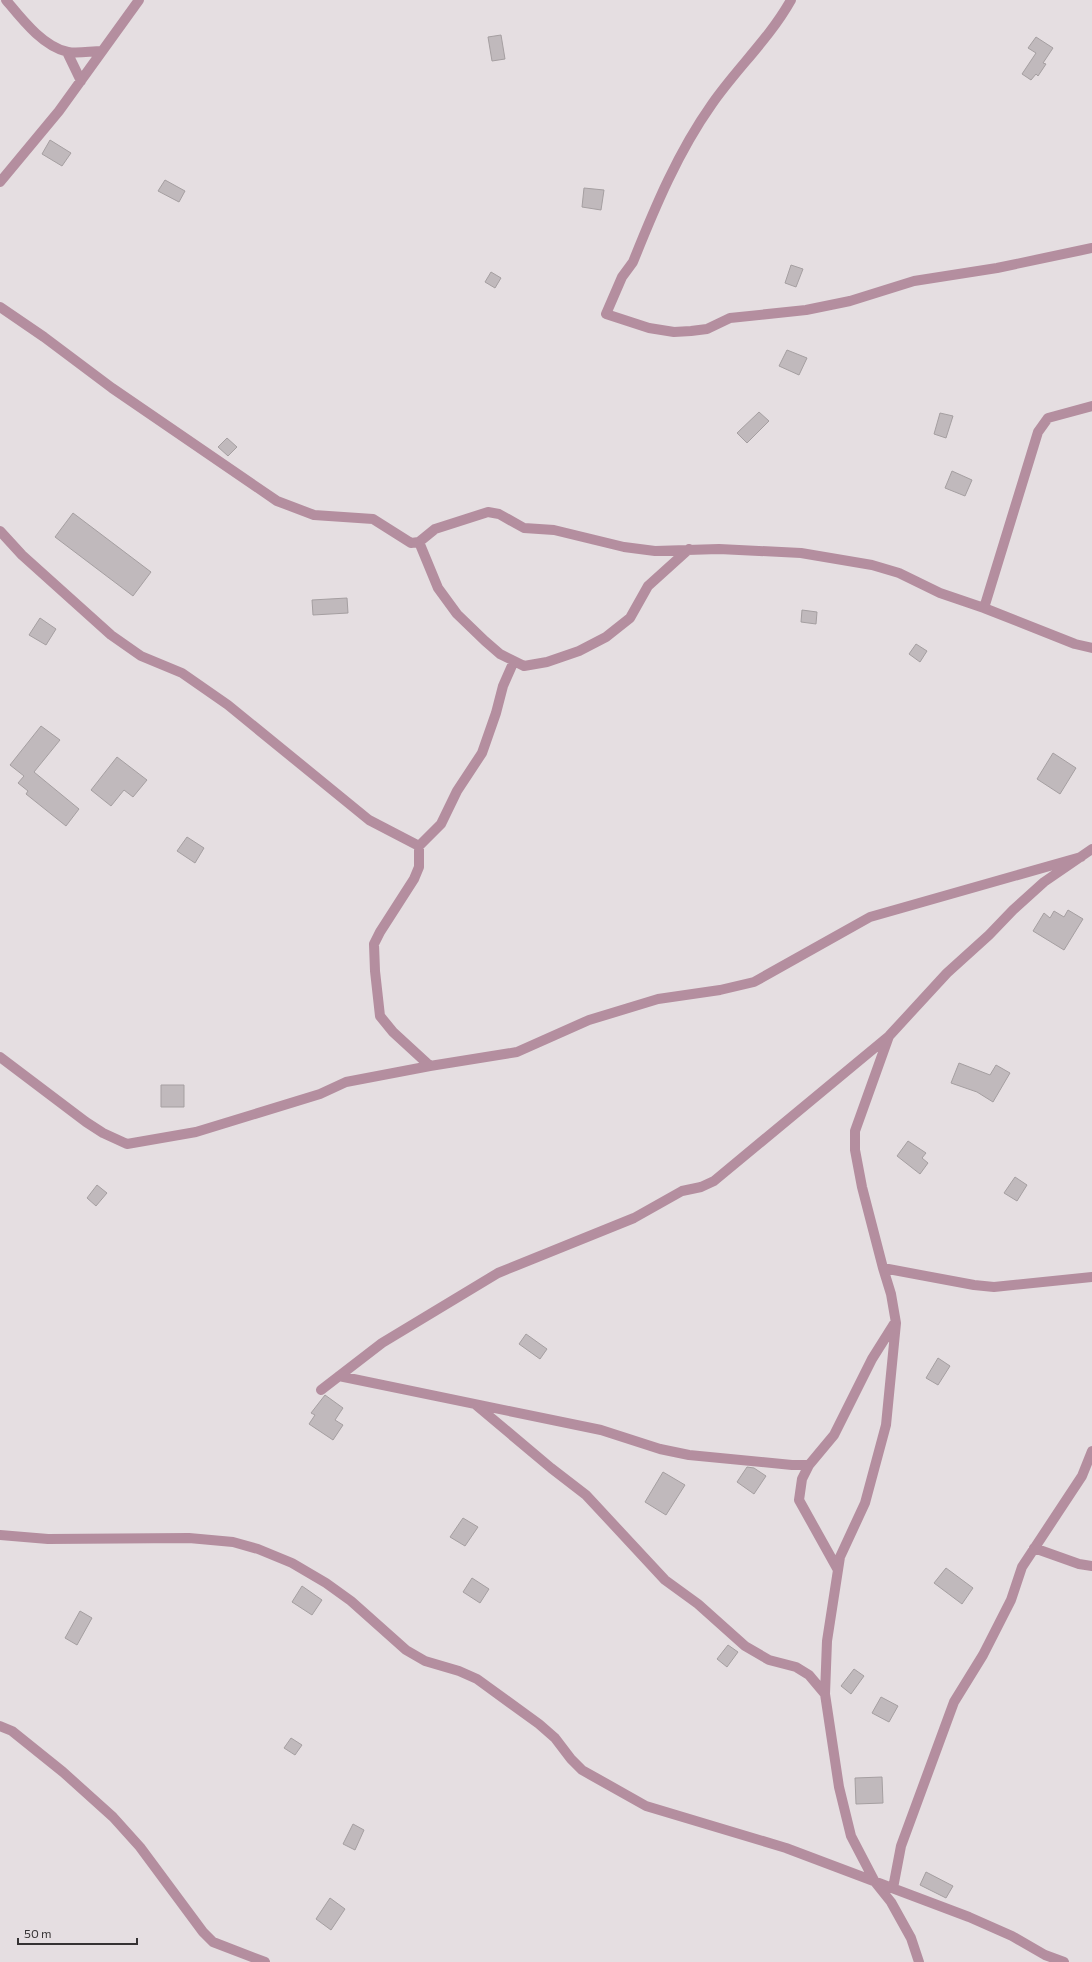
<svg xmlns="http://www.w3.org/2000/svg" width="1092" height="1962" viewBox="0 0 1092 1962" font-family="Commissioner,sans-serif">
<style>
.building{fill:#c0b9bc;stroke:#a59fa1}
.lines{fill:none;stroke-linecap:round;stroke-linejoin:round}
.minor{stroke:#b48e9f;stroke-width:10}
</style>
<rect width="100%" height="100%" fill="#e5dee1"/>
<path class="building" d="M 501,35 L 505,59 L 492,61 L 488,37 Z
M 1036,37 L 1053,48 L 1043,63 L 1046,64 L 1038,76 L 1036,74 L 1031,80 L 1022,74 L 1036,53 L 1028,48 Z
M 50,140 L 71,153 L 62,166 L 42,154 Z
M 165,180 L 185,191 L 179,202 L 158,191 Z
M 584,188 L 604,190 L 601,210 L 582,207 Z
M 791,265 L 803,269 L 796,287 L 785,283 Z
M 491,272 L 501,278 L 495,288 L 485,282 Z
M 787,350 L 807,358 L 799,375 L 779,366 Z
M 759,412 L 769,421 L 747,443 L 737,433 Z
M 940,413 L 953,416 L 946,438 L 934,434 Z
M 227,438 L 237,447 L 228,456 L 218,447 Z
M 952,471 L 972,480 L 965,496 L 945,488 Z
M 73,513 L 151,572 L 133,596 L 55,537 Z
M 347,598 L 348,613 L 313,615 L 312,600 Z
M 802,610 L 817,612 L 816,624 L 801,622 Z
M 40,618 L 56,629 L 46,645 L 29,635 Z
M 916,644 L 927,651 L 920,662 L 909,654 Z
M 41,726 L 60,740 L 34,772 L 79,809 L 66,826 L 26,794 L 28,791 L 18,783 L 24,776 L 10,765 Z
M 1053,753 L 1076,768 L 1060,794 L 1037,779 Z
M 117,757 L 147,780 L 133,797 L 124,790 L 111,806 L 91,790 Z
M 187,837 L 204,848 L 195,863 L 177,851 Z
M 1068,910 L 1083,919 L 1064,950 L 1033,931 L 1044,913 L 1050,918 L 1054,911 L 1064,917 Z
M 959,1063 L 990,1075 L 996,1065 L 1010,1073 L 993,1102 L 977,1092 L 951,1083 Z
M 161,1085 L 184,1085 L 184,1107 L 161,1107 Z
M 908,1141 L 926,1153 L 922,1158 L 928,1163 L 920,1174 L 897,1156 Z
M 1015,1177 L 1027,1185 L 1017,1201 L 1004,1193 Z
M 97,1185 L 107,1193 L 96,1206 L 87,1198 Z
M 526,1334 L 547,1349 L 540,1359 L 519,1344 Z
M 938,1358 L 950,1366 L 938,1385 L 926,1378 Z
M 325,1395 L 343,1408 L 335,1420 L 343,1425 L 333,1440 L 309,1424 L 315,1415 L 311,1413 Z
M 747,1467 L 754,1468 L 766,1476 L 754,1494 L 737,1482 Z
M 663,1472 L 685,1485 L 666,1515 L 645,1502 Z
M 463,1518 L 478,1527 L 465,1546 L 450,1537 Z
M 946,1568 L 973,1588 L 962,1604 L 934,1583 Z
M 472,1578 L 489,1589 L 480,1603 L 463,1592 Z
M 302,1586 L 322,1600 L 312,1615 L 292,1602 Z
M 80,1611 L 92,1618 L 77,1645 L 65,1638 Z
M 728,1645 L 738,1652 L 727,1667 L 717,1659 Z
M 854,1669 L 864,1676 L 851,1694 L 841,1686 Z
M 881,1697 L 898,1706 L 889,1722 L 872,1713 Z
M 291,1738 L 302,1745 L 295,1755 L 284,1748 Z
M 882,1777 L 883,1803 L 856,1804 L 855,1778 Z
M 353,1824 L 364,1830 L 355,1850 L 343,1844 Z
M 926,1872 L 953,1886 L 946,1898 L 920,1885 Z
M 330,1898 L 345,1909 L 331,1930 L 316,1919 Z"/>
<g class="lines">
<path class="minor" d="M 6,0 C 21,18 43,47 68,52 C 78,54 91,51 102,51
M 791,0 C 769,39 737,68 712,104 C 678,152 655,207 633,262 L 622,277 L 606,314 L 649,328 L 674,332 L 691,331 L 707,329 L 730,318 L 806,310 L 850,301 L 914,281 L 997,268 L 1092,248
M 67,52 L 81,81
M 0,182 L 59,111 L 139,0
M 0,307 L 44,337 L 112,388 L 277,501 L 314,515 L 373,519 L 411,543 L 419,542 L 435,529 L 488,512 L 499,514 L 524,528 L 554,530 L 624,547 L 655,551 L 719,549 L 801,553 L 872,565 L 899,573 L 940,593 L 984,608 L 1075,644 L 1092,648
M 0,531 L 22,555 L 111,635 L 141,656 L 182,673 L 228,705 L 369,820 L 419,846 L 441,824 L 457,791 L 482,753 L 496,713 L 503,686 L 514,661
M 419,542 L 438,588 L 457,614 L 485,641 L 500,654 L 524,666 L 547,662 L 579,651 L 606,637 L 630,618 L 648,586 L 689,549
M 984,608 L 1038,432 L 1048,418 L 1092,406
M 419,846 L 419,867 L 414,879 L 380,932 L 374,944 L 375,971 L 380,1016 L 393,1032 L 430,1066
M 889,1036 L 855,1131 L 855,1150 L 862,1187 L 883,1268 L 891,1294 L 896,1323 L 886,1425 L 865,1503 L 840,1557 L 827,1641 L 825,1694 L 839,1787 L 851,1836 L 875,1882 L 891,1902 L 911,1938 L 919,1962
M 0,1057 L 86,1122 L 103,1133 L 127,1144 L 196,1132 L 320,1094 L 346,1082 L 430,1066 L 517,1052 L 589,1020 L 658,999 L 720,990 L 754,982 L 870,917 L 1081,857
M 883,1268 L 974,1285 L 994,1287 L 1092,1277
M 339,1376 L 601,1430 L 660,1449 L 689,1455 L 792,1465 L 809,1465
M 321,1390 L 382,1343 L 498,1273 L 634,1218 L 682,1191 L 701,1187 L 714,1181 L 889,1036 L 947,973 L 989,935 L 1013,910 L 1044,882 L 1092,849
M 476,1405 L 551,1468 L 586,1495 L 665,1580 L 698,1604 L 745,1646 L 769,1660 L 796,1667 L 809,1675 L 825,1694
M 0,1535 L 48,1539 L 189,1538 L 233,1542 L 258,1549 L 292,1563 L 326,1583 L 351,1601 L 406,1650 L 425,1661 L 459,1671 L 477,1679 L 539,1724 L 555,1738 L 571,1759 L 582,1770 L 646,1806 L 786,1848 L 969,1917 L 1012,1936 L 1045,1955 L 1064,1962
M 1034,1548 L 1079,1564 L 1092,1566
M 838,1570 L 799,1500 L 802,1479 L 809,1465 L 834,1435 L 872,1359 L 894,1324
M 0,1726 L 12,1731 L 63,1772 L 113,1817 L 140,1847 L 203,1932 L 213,1942 L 265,1962
M 893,1888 L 901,1846 L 954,1702 L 983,1655 L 1011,1600 L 1022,1567 L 1082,1476 L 1092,1451"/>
</g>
<path d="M18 1938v6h119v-6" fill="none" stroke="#353233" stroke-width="2"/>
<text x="24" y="1938" font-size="12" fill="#353233" stroke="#e5dee1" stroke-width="3" paint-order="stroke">50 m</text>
</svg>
